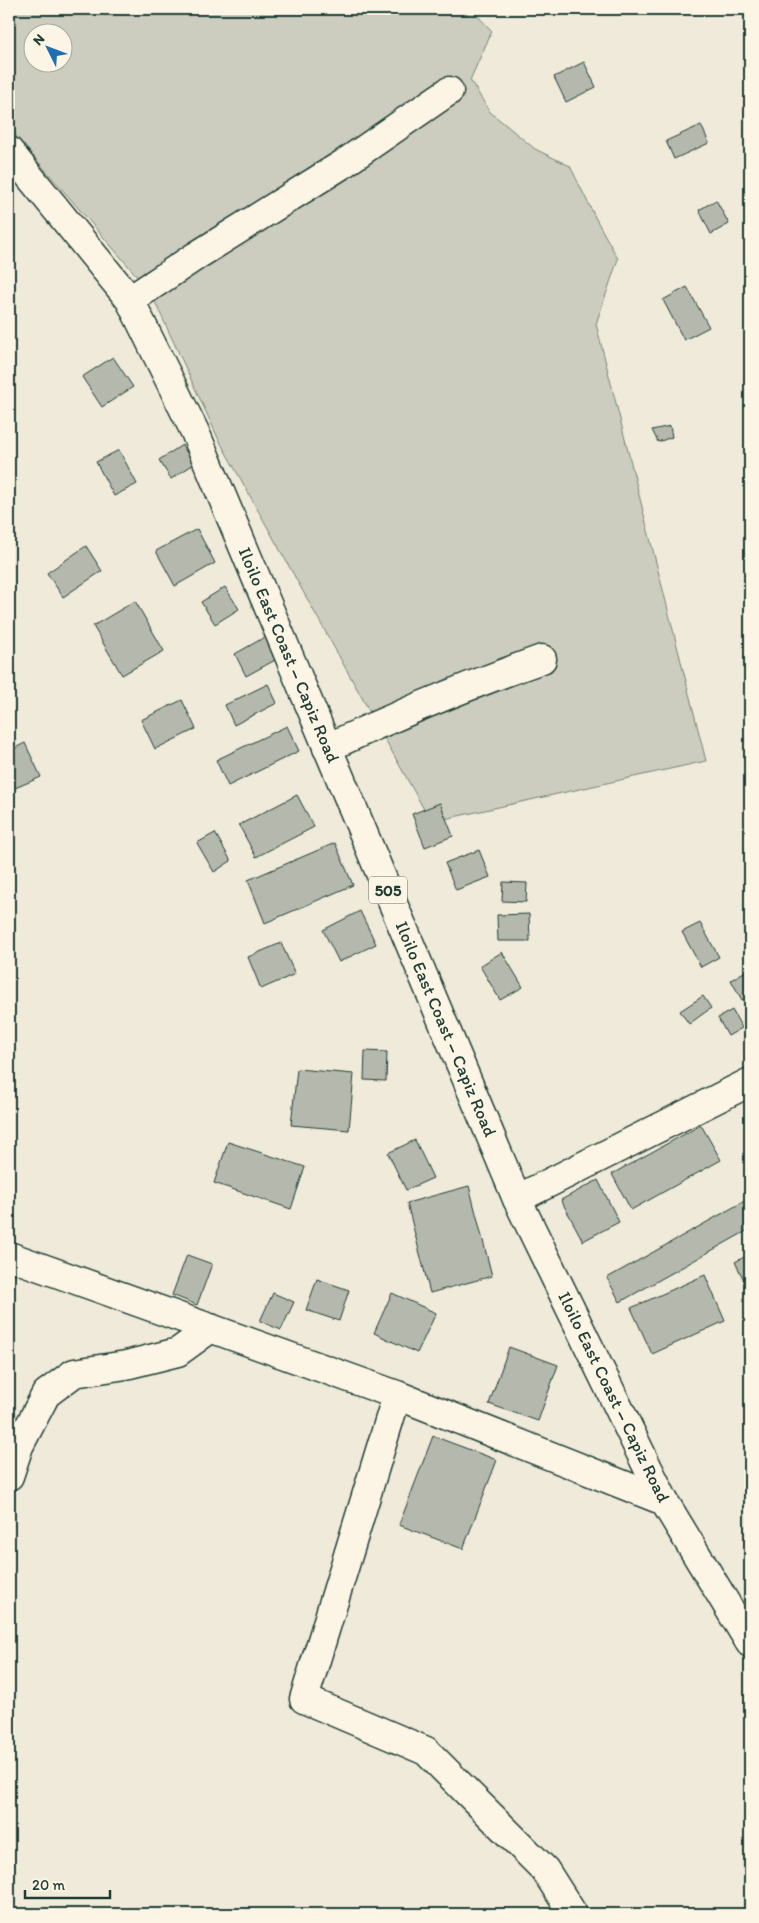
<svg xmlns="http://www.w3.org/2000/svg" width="759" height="1923" viewBox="0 0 759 1923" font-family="Itim,sans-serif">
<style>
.green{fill:#cccdbf;stroke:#76857a;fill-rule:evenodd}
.building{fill:#b5b9ad;stroke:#1f3d34}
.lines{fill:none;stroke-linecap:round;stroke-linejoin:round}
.minor-casing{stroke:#1f3d34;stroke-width:31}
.major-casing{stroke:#1f3d34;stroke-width:31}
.minor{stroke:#fcf5e5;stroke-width:28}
.major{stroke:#fcf5e5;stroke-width:28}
.labels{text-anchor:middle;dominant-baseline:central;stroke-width:4.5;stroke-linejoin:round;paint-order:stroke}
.shield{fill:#fcf5e5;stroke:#617469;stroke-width:1}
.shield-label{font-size:16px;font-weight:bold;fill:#1f3d34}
.street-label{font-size:18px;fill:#1f3d34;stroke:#fcf5e5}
</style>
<rect width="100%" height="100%" fill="#efeada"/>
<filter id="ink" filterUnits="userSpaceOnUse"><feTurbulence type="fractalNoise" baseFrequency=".02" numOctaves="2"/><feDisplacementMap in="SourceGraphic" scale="10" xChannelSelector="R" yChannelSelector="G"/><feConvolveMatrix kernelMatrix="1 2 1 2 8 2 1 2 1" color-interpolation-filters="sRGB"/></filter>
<g filter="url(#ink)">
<path class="green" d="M 9,9 L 471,9 L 492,31 L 470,80 L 490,112 L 535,149 L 570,166 L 596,219 L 618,259 L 596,324 L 706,761 L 431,822 L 219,440 L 150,291 L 9,128 ZM 32,32 L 62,32 L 62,62 L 32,62 Z"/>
<path class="building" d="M 584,62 L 596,87 L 566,102 L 554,77 Z
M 701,125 L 709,143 L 674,159 L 666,141 Z
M 716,200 L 729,224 L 711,234 L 699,210 Z
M 687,287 L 709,327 L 684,340 L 663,300 Z
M 113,357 L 133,387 L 102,407 L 82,377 Z
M 670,426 L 672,437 L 658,442 L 652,430 Z
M 182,445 L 194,464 L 171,479 L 159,460 Z
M 119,450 L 137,484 L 114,496 L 96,462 Z
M 197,529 L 215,563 L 175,586 L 156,551 Z
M 86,546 L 102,571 L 63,597 L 47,573 Z
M 225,587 L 239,609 L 215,624 L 201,602 Z
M 135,601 L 164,651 L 122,675 L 93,626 Z
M 265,637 L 277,659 L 246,676 L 235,654 Z
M 268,684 L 277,703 L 234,725 L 225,705 Z
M 182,700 L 196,729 L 155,749 L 141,720 Z
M 287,726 L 299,751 L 228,786 L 216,760 Z
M 25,743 L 41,777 L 15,788 L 9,774 L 9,751 Z
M 297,795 L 314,827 L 256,857 L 239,825 Z
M 440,803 L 453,836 L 425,847 L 412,814 Z
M 215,833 L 231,861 L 214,872 L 197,843 Z
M 335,843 L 353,885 L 265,923 L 248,880 Z
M 479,850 L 490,877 L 456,890 L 445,863 Z
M 503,882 L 527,883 L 526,902 L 502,901 Z
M 360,911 L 376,944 L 339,962 L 323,930 Z
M 529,914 L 530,941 L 498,941 L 497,915 Z
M 700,923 L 719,957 L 701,967 L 682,932 Z
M 281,943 L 295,974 L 261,989 L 248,957 Z
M 502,952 L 523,987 L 500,1000 L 480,966 Z
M 749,969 L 750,995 L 742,1000 L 731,980 Z
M 703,996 L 711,1008 L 689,1024 L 680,1011 Z
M 732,1010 L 742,1028 L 728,1036 L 718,1018 Z
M 365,1051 L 387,1052 L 386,1081 L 364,1080 Z
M 297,1069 L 354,1074 L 349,1130 L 291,1125 Z
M 701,1125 L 721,1160 L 631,1210 L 612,1174 Z
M 415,1140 L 433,1178 L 406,1190 L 388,1153 Z
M 228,1142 L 305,1167 L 291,1209 L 214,1183 Z
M 598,1180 L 619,1222 L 583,1241 L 561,1200 Z
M 469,1186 L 492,1276 L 430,1293 L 407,1203 Z
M 750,1198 L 750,1229 L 620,1302 L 607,1278 Z
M 750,1254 L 750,1280 L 745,1282 L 735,1262 Z
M 187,1255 L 212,1264 L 197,1305 L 172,1295 Z
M 705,1275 L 725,1321 L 652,1354 L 631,1308 Z
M 317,1279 L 349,1290 L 339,1321 L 306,1310 Z
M 273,1293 L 294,1302 L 281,1330 L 260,1321 Z
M 392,1293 L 436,1313 L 417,1353 L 374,1333 Z
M 509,1347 L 558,1365 L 538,1421 L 489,1404 Z
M 433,1436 L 497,1460 L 463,1549 L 399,1525 Z"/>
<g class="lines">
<defs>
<path id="minor" d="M 130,300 L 196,256 L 343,164 L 449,91
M 327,748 C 398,714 469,685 542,659
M 517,1199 L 750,1082
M 9,1256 L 397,1395 L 664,1501
M 397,1395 L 304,1699 L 426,1751 L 545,1870 L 573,1914
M 9,1476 L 19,1446 L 46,1394 L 74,1373 L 126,1365 L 178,1352 L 211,1328"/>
<path id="major" d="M 9,151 L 130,300 L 195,432 L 517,1199 L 664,1501 L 750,1643"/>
</defs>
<use href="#minor" class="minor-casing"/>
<use href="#major" class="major-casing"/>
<use href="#minor" class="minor"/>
<use href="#major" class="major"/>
</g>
</g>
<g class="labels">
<rect class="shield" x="369" y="876.5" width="38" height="27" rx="4"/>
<g class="shield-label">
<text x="388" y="890">505</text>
</g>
<g class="street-label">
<text transform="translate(289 655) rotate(67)">Iloilo East Coast – Capiz Road</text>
<text transform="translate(446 1029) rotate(67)">Iloilo East Coast – Capiz Road</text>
<text transform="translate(614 1397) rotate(64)">Iloilo East Coast – Capiz Road</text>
</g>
</g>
<rect width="759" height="1923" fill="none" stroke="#fcf5e5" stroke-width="30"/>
<rect x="15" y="15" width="729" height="1893" fill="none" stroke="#1f3d34" stroke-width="2" filter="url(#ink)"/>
<g transform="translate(48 48) rotate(312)"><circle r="24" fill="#fcf5e5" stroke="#a4ab9e"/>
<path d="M0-4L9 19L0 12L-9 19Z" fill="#1f6fb2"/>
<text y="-8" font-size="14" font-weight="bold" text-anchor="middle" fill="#1f3d34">N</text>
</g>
<path d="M25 1890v8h85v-8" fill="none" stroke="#1f3d34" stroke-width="2.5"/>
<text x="32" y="1890" font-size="15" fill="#1f3d34" stroke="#fcf5e5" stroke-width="4" paint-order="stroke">20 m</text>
</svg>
